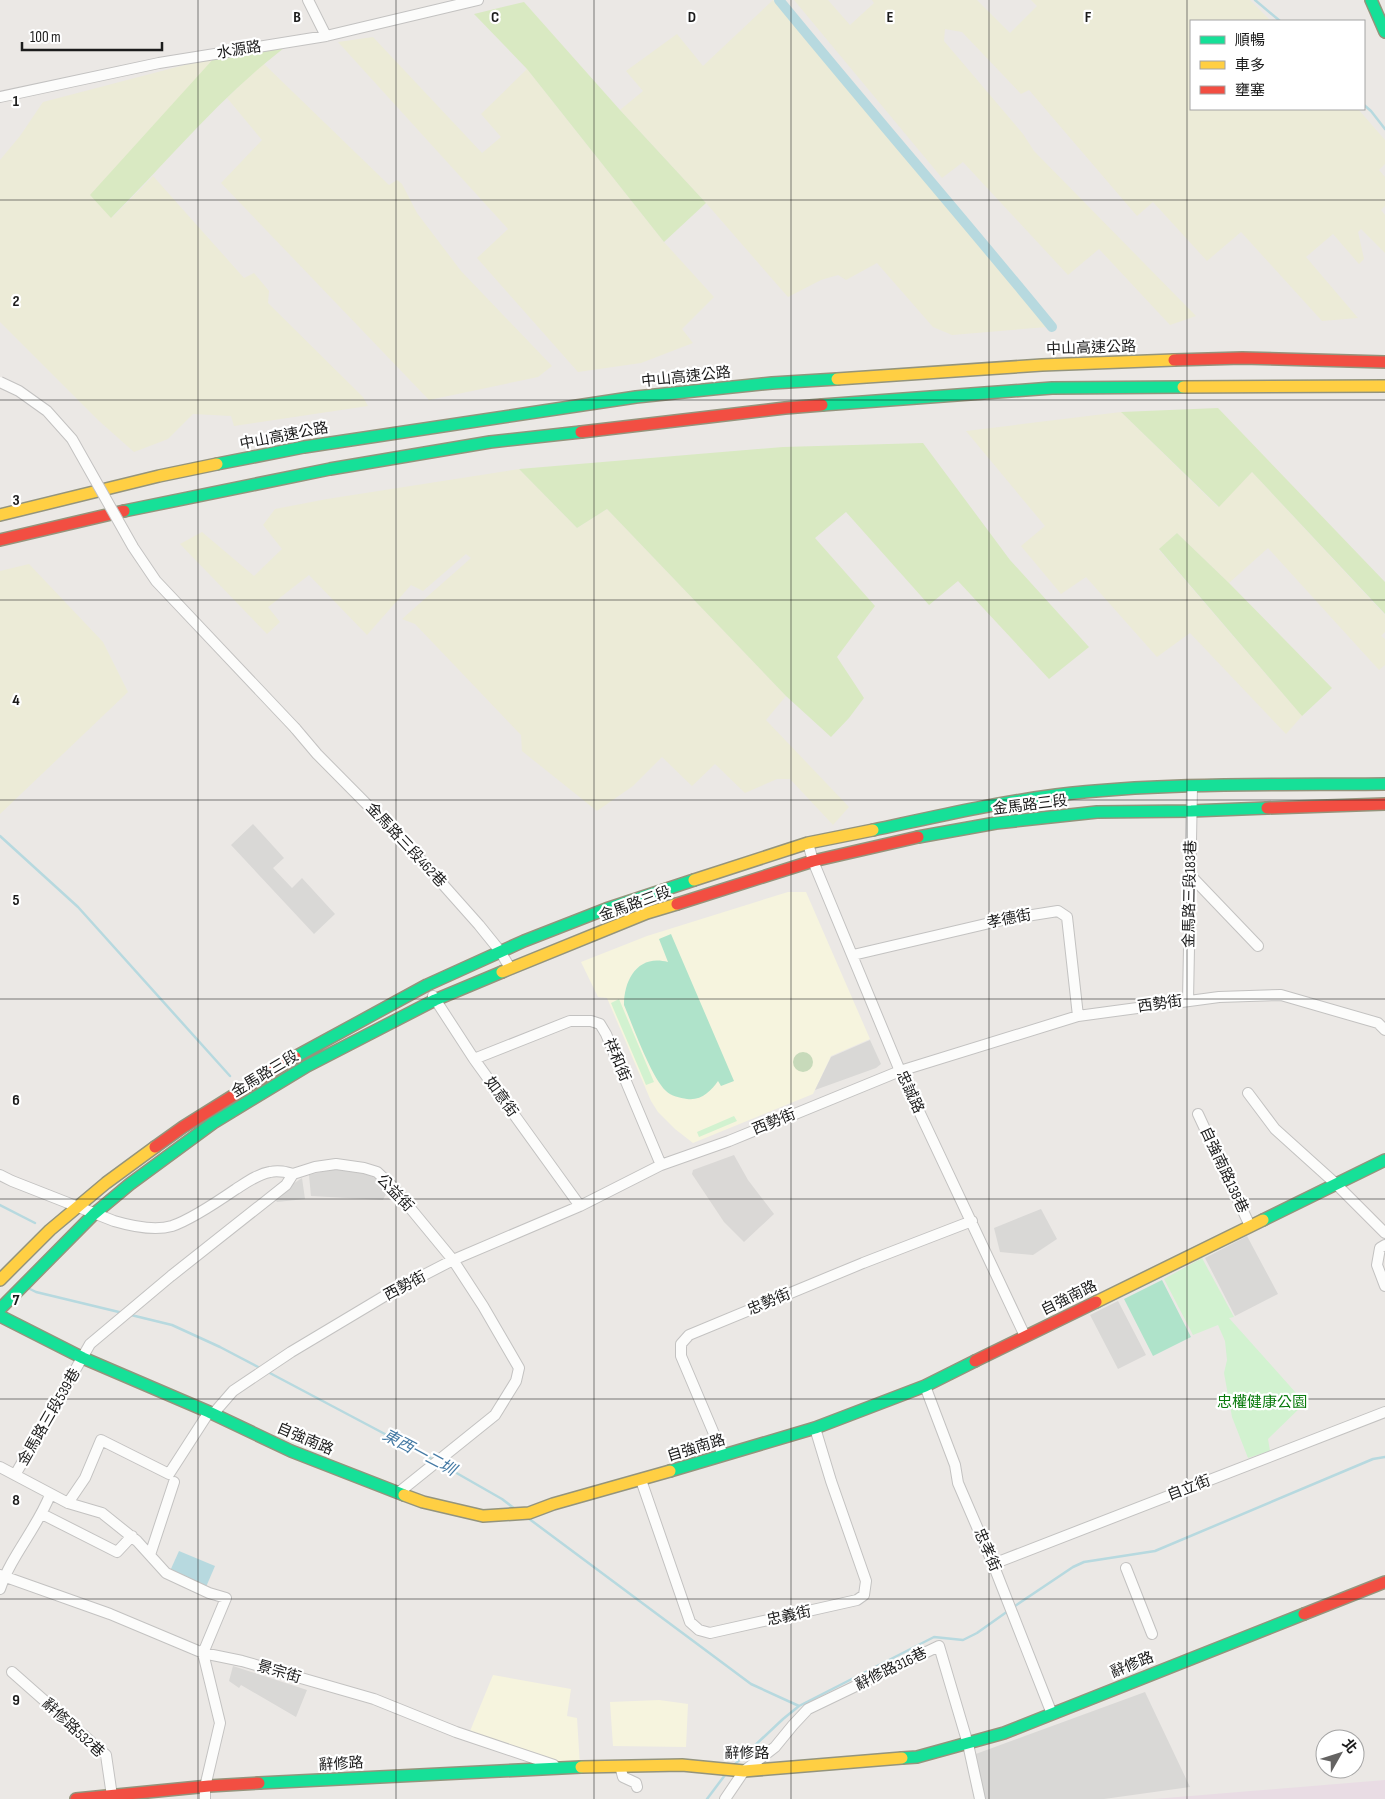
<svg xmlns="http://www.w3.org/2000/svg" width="1385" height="1799" viewBox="0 0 1385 1799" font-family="'Sofia Sans Condensed','Noto Sans TC',sans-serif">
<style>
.residential{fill:#dad8d6}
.industrial{fill:#e9dce4}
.education{fill:#f6f4de}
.religious{fill:#d9d8d6}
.farmland{fill:#ecebd7}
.grass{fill:#d9e9c2}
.forest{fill:#c7daba}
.park{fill:#d2f2d0}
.pitch{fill:#afe3ca}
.water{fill:#b7d9df}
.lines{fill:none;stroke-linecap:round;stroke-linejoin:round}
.stream{stroke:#b7d9df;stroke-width:2.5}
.canal{stroke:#b7d9df;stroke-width:10}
.street-casing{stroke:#c3c2c1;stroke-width:12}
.fast-casing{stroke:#94947c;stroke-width:14}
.slow-casing{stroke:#94947c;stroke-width:14}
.jam-casing{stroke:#94947c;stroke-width:14}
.street{stroke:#fcfcfb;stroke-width:10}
.fast{stroke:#16e098;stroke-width:11}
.slow{stroke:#ffcf43;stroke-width:11}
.jam{stroke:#f24e42;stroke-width:11}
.street-bridge-casing{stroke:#c3c2c1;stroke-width:12;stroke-linecap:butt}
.street-bridge{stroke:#fcfcfb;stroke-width:10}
.grid{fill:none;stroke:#1c1c1c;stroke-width:1;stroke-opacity:0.55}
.labels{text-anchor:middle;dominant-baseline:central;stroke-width:4.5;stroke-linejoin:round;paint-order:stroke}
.street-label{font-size:15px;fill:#1c1c1c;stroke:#fff}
.park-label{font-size:15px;fill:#0a7b0d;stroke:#fff}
.water-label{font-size:16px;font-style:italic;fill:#457aa4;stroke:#fff}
.grid-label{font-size:16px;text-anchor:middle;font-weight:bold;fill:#1c1c1c;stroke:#fff;stroke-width:4.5;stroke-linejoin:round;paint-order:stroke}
</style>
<rect width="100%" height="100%" fill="#ebe8e5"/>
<path class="residential" d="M 734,1155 L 748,1180 L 774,1214 L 744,1242 L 724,1222 L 692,1174 L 693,1170 Z"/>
<path class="industrial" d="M 1385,1780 L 1385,1799 L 1153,1799 L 1166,1798 Z"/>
<path class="education" d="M 788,892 L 806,892 L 870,1039 L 831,1056 L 813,1094 L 693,1143 L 675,1129 L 658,1112 L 651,1101 L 607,998 L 598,997 L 581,962 L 647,936 Z
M 493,1675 L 571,1689 L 567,1716 L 577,1718 L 580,1766 L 555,1764 L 468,1736 Z
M 659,1700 L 688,1704 L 686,1747 L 613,1746 L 610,1702 Z"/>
<path class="religious" d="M 253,824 L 284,858 L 273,868 L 292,888 L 302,878 L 335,914 L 314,934 L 231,845 Z
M 870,1040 L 881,1064 L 876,1068 L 815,1090 L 831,1057 Z
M 333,1169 L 359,1171 L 375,1178 L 387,1192 L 383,1200 L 311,1196 L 309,1175 Z
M 302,1178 L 305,1199 L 277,1202 L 273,1197 Z
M 1041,1209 L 1057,1239 L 1033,1255 L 1000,1252 L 994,1228 Z
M 1247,1236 L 1278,1294 L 1235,1316 L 1205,1258 Z
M 1118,1301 L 1146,1355 L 1118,1369 L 1090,1315 Z
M 233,1666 L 307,1690 L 296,1717 L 241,1685 L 239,1688 L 229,1681 Z
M 1145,1692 L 1190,1787 L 1104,1799 L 984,1799 L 973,1755 Z"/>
<path class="farmland" d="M 773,0 L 1047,327 L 952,335 L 933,327 L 877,263 L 846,280 L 838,275 L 821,280 L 788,297 L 706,203 L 620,110 L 643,91 L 626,71 L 677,34 L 703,66 Z
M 794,0 L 828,0 L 850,25 L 874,3 L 872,0 L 977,0 L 1010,33 L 1037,6 L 1031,0 L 1250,0 L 1271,21 L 1191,21 L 1191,109 L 1358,109 L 1385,140 L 1385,164 L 1379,170 L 1385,177 L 1385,206 L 1381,210 L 1385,215 L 1385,253 L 1361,229 L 1358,232 L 1364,259 L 1359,264 L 1333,234 L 1306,257 L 1358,318 L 1322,321 L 1241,232 L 1207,261 L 1153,202 L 1137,216 L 1029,90 L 1021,94 L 962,32 L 945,29 L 944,41 L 1023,134 L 1034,151 L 1196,316 L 1170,325 L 1099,249 L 1068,275 L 963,162 L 942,178 Z
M 373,37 L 482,153 L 501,137 L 481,114 L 527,69 L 664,242 L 714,297 L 682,329 L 693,343 L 641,363 L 578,372 L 477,258 L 508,229 L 338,42 Z
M 215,57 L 112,218 L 153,176 L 244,278 L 254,273 L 269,291 L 268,303 L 363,397 L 368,406 L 234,426 L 231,416 L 193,414 L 168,439 L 134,452 L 98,420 L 0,322 L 0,160 L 20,136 L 43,102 Z
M 263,63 L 389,185 L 397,180 L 402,184 L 417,213 L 461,271 L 552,366 L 538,377 L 429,400 L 221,183 L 262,140 L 227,98 Z
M 1121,412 L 1218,507 L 1252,472 L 1385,615 L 1385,632 L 1381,636 L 1385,639 L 1385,665 L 1379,670 L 1268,548 L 1229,583 L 1177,533 L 1159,550 L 1302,716 L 1286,734 L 1190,633 L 1157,657 L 1086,577 L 1061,594 L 1021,546 L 1045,526 L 966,431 Z
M 519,469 L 577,528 L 607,509 L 786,696 L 766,720 L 849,807 L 833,825 L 790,779 L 777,779 L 745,793 L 715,764 L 692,786 L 662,757 L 633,786 L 597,811 L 522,751 L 521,735 L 415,624 L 402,619 L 471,558 L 466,554 L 423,591 L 411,585 L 367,635 L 309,575 L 268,607 L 280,622 L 267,634 L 180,544 L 202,532 L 254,576 L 282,549 L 263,525 L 275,509 L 327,499 Z
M 29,564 L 103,642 L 128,692 L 0,814 L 0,571 Z"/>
<path class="grass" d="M 524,2 L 620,110 L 706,203 L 664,242 L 527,69 L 474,14 Z
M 291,43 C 224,92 170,159 111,218 L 90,195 L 215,57 Z
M 1218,408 L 1385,582 L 1385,614 L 1252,472 L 1219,507 L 1121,412 Z
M 923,443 L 1010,560 L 1089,647 L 1049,679 L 958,581 L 929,605 L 846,512 L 815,538 L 875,606 L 837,657 L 864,698 L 849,718 L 831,737 L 786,696 L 607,509 L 577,528 L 519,469 L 783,447 Z
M 1177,533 L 1229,583 L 1332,688 L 1302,716 L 1159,549 Z"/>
<path class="forest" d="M793 1062a10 10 0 1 1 20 0a10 10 0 1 1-20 0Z"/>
<path class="park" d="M 619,999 L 654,1082 L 646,1085 L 611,1003 Z
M 734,1116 L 737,1121 L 699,1137 L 697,1132 Z
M 1202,1258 L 1234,1317 L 1229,1318 L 1305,1403 L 1268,1439 L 1270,1451 L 1248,1458 L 1232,1417 L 1224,1373 L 1227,1360 L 1225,1341 L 1218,1325 L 1193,1335 L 1164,1279 Z"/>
<path class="pitch" d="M 671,934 L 734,1081 L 721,1086 L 718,1081 C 711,1091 701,1101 687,1099 C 680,1098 671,1096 666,1091 C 651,1077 633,1026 624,1005 C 624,978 639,954 668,962 L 659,939 Z
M 1162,1280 L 1191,1337 L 1153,1356 L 1124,1299 Z"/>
<path class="water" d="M 179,1551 L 215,1566 L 206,1587 L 170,1571 Z"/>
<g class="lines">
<path class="stream" d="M 1255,0 L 1280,21
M 1364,105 L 1371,111 L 1385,129
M 0,836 L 78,907 L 230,1076
M 0,1205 L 35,1223
M 30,1289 L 36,1292 L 123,1313
M 131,1315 L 172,1325 L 220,1347 L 262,1369
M 266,1371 L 434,1460
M 439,1463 L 502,1499 L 515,1509
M 528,1518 L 751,1684 L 799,1706
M 1012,1608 L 1073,1567 L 1084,1562 L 1155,1551 L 1373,1459 L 1385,1457
M 734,1765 L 783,1719 L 799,1706 L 934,1637 L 963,1640 L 977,1633 L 1008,1611
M 707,1799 L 725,1775"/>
<path class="canal" d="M 779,0 C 869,110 962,217 1052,327"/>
<defs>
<path id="street" d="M 308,0 L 326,36
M 0,97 L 159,63 L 326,36 L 478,0
M 295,728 L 317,754 L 415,853 L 479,925 L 500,951 L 510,968
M 808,843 L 813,861 L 900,1071 L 1025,1336
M 1190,875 L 1258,946
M 853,955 L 1007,919 L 1058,911 L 1067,917 L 1078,1016
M 433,996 L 474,1059 L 580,1206
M 1188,1001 L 1192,787
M 474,1059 L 570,1021 L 591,1021 L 600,1024 L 606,1034 L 661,1165
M 1248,1093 L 1275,1129 L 1336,1184 L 1385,1233
M 1198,1114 L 1250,1226
M 0,1175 L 12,1181 L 114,1221 C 131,1226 155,1231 172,1226 C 190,1220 220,1200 236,1189 C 247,1182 258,1174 270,1172 C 279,1170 286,1172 293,1174
M 1385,1245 L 1380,1248 L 1377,1265 L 1385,1286
M 925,1386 L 955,1465 L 958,1483 L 993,1564 L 1052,1714
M 213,1414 L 233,1391 L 291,1352 L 393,1291 L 453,1260 L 580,1206 L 661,1165 L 729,1141 L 900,1071 L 1078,1016 L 1219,997 L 1281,995 L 1378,1023 L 1385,1030
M 723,1455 L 681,1356 L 681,1344 L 689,1335 L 863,1263 L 972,1221
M 0,1467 L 68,1503 L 102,1513 L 137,1541 L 166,1573 L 209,1593 L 226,1598 L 203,1653 L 220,1723 L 205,1787 L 205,1799
M 15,1475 L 90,1344 L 171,1276 L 286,1185 L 293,1174 L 315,1167 L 336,1164 L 364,1168 L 377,1172 L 392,1186 L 453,1260 L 483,1306 L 519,1368 L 516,1381 L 495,1415 L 398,1493
M 641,1480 L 690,1622 L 699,1630 L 710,1633 L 857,1600 L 864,1595 L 866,1581 L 831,1481 L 815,1428
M 68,1503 L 85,1478 L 101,1440 L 169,1474 L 209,1412
M 42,1514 L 117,1552 L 132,1536
M 150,1555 L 174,1482
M 993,1564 L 1385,1412
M 1126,1568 L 1152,1634
M 0,1575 L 110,1614 L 203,1653 L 242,1661 L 374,1699 L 456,1732 L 554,1765
M 0,1589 C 11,1556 37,1528 50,1495
M 12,1672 L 106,1755 L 112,1796
M 620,1766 L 623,1777 L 636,1783 L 637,1787
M 725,1799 L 744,1771 L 775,1747 L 793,1725 L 808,1709 L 939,1646 L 968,1744 L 980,1799"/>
<path id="fast" d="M 1371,0 L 1385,32
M 822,405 L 1052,388 L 1183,387
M 217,464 L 304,447 L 636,397 L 772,383 L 837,379
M 124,511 L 330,469 L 490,442 L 581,432
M 873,830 C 934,817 994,803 1056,795 C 1165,782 1276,785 1385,784
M 918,837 L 996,823 L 1097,812 L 1191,811 L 1267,808
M 295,1057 L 427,985 L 524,941 L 606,909 L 694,880
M 1263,1220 L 1385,1160
M 0,1309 L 94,1214 L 130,1184 L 213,1123 L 307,1066 L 435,1000 L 502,972
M 0,1316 L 83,1358 L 209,1412 L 291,1451 L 404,1495
M 670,1471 L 815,1428 L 925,1386 L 975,1361
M 902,1758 L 917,1757 L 1004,1733 L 1304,1614
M 259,1783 L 581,1767"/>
<path id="slow" d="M 837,379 L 1042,365 L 1174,360
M 1183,387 L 1385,386
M 0,515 L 159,476 L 217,464
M 694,880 L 808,843 L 873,830
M 502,972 L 647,913 L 677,904
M 0,1280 L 50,1230 L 106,1183 L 155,1147
M 1096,1302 L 1263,1220
M 404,1495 L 423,1502 L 483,1516 L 529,1513 L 553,1504 L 670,1471
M 581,1767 L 682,1765 L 744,1771 L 902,1758"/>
<path id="jam" d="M 1174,360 L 1242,358 L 1385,362
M 581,432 L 785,408 L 822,405
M 0,540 L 124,511
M 1267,808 L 1385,804
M 677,904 L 813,861 L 918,837
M 155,1147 L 183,1127 L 295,1057
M 975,1361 L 1096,1302
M 1304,1614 L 1385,1582
M 76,1799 L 209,1786 L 259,1783"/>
</defs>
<use href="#street" class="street-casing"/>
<use href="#fast" class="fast-casing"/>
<use href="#slow" class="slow-casing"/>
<use href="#jam" class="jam-casing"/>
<use href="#street" class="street"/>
<use href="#fast" class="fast"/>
<use href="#slow" class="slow"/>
<use href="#jam" class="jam"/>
<defs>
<path id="street-bridge" d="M 0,382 L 19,391 L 47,411 L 72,439 L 133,547 L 156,581 L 295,728"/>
</defs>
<use href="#street-bridge" class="street-bridge-casing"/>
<use href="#street-bridge" class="street-bridge"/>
</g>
<path class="grid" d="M 198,0 L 198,1799M 396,0 L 396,1799M 594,0 L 594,1799M 791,0 L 791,1799M 989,0 L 989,1799M 1187,0 L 1187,1799M 0,200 L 1385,200M 0,400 L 1385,400M 0,600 L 1385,600M 0,800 L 1385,800M 0,999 L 1385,999M 0,1199 L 1385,1199M 0,1399 L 1385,1399M 0,1599 L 1385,1599"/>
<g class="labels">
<g class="street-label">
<text transform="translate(239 50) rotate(-9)">水源路</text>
<text transform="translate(1091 348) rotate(-2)">中山高速公路</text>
<text transform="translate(686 377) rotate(-6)">中山高速公路</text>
<text transform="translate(284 436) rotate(-11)">中山高速公路</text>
<text transform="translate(1030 805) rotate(-7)">金馬路三段</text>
<text transform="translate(406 845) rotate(47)">金馬路三段462巷</text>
<text transform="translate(1190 894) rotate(-89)">金馬路三段183巷</text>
<text transform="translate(635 904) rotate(-20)">金馬路三段</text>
<text transform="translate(1009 919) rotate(-11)">孝德街</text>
<text transform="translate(1160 1004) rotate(-8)">西勢街</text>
<text transform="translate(617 1060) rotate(67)">祥和街</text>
<text transform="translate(265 1074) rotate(-31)">金馬路三段</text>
<text transform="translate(910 1092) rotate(65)">忠誠路</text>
<text transform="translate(501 1097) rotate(54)">如意街</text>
<text transform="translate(774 1122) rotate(-22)">西勢街</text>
<text transform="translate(1224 1170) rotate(65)">自強南路138巷</text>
<text transform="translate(395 1193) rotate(46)">公益街</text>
<text transform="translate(405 1286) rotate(-28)">西勢街</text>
<text transform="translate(1069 1298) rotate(-26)">自強南路</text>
<text transform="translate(769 1302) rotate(-23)">忠勢街</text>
<text transform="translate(49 1417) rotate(-60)">金馬路三段539巷</text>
<text transform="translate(305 1439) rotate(23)">自強南路</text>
<text transform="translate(696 1448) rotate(-17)">自強南路</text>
<text transform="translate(1189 1488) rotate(-21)">自立街</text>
<text transform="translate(987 1550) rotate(67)">忠孝街</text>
<text transform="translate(789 1616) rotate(-12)">忠義街</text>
<text transform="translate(1132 1665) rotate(-22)">辭修路</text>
<text transform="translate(891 1669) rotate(-26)">辭修路316巷</text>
<text transform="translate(279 1672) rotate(16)">景宗街</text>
<text transform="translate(73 1728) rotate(43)">辭修路532巷</text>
<text x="747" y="1753">辭修路</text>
<text transform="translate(341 1764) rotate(-3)">辭修路</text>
</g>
<g class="park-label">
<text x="1262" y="1402">忠權健康公園</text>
</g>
<g class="water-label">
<text transform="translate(419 1453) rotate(28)">東西一二圳</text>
</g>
</g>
<g class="grid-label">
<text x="297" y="22">B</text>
<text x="495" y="22">C</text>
<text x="692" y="22">D</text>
<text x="890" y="22">E</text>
<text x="1088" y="22">F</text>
<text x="16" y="106">1</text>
<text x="16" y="306">2</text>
<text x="16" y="505">3</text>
<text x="16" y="705">4</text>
<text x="16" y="905">5</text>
<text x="16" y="1105">6</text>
<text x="16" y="1305">7</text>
<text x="16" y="1505">8</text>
<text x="16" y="1705">9</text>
</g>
<rect x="1190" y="20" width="175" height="90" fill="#ffffff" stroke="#a4a4a4"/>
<rect x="1200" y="36" width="25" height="8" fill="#16e098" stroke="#a4a4a4"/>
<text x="1235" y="45" font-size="15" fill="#1c1c1c">順暢</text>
<rect x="1200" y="61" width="25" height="8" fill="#ffcf43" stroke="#a4a4a4"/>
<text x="1235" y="70" font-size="15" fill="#1c1c1c">車多</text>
<rect x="1200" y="86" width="25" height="8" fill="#f24e42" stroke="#a4a4a4"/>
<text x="1235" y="95" font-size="15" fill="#1c1c1c">壅塞</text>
<g transform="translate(1340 1754) rotate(51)"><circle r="24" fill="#ffffff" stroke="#a4a4a4"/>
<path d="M0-4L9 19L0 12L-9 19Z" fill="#646362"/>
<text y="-8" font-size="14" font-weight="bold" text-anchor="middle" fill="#1c1c1c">北</text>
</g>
<path d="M22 42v8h140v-8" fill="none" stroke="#1c1c1c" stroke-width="2.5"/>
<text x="30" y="42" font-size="15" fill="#1c1c1c" stroke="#ffffff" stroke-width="4" paint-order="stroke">100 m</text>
</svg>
